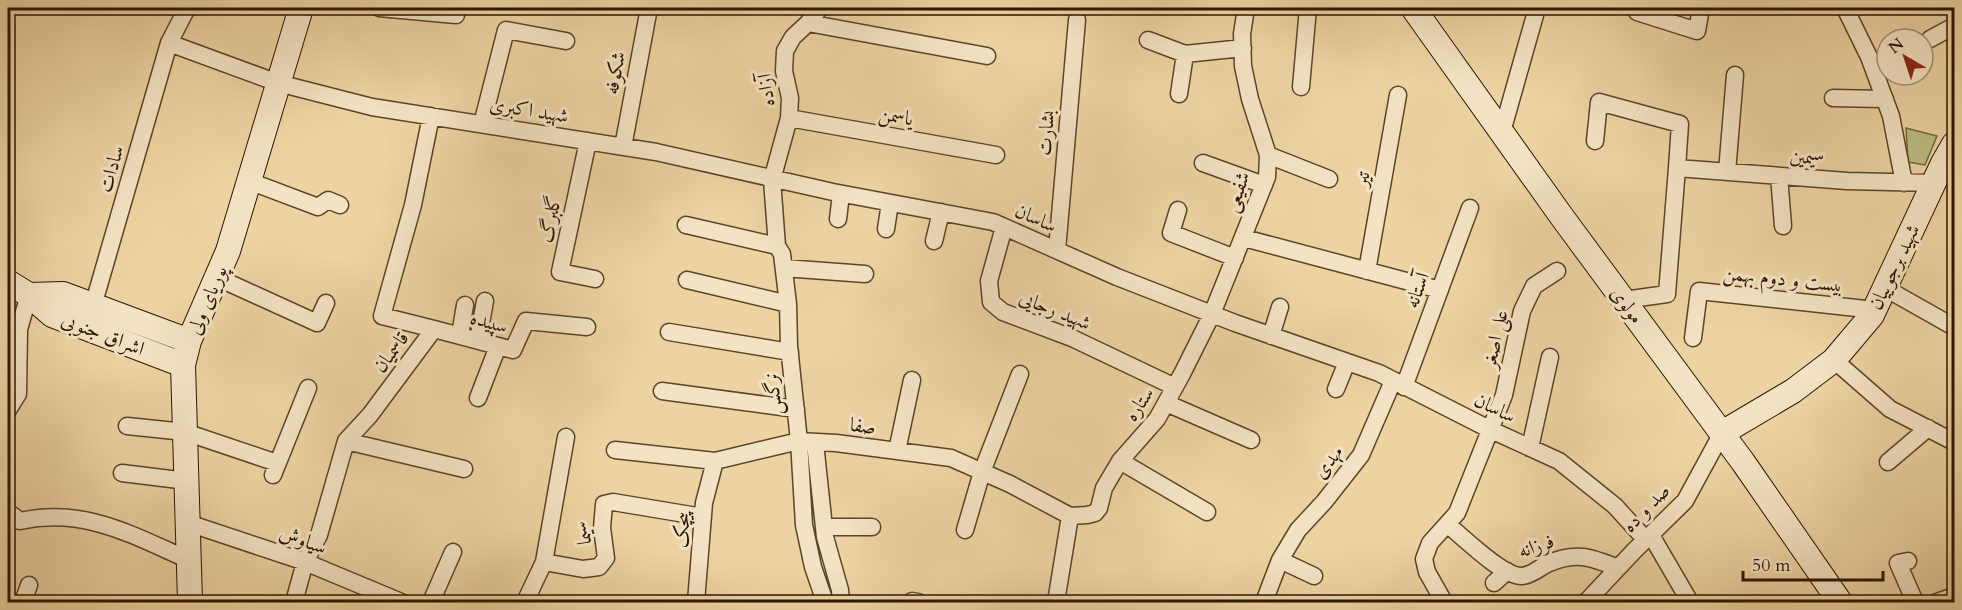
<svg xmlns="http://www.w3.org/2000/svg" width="1962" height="610" viewBox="0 0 1962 610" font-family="Cardo,Amiri,serif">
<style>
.green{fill:#babc83;stroke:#736942;stroke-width:1.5}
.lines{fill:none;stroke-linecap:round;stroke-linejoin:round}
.street-casing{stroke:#5c4528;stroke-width:19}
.secondary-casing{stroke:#2c1600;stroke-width:26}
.street{stroke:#f3e2c3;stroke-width:16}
.secondary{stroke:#f3e2c3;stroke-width:24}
.labels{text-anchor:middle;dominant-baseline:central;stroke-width:6;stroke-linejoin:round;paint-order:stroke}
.street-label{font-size:20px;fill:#2c1600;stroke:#f3e2c3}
</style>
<rect width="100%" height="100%" fill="#edd3a2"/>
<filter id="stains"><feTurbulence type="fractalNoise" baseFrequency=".00333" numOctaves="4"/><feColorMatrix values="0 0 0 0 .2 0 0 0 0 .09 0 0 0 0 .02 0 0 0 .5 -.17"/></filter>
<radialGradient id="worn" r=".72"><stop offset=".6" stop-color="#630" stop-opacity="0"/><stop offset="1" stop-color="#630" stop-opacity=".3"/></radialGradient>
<path class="green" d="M 1906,128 L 1937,136 L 1925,165 L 1908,162 Z"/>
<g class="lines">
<defs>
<path id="street" d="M 379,8 L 456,15
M 820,8 L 808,23 L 793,37 L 785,51 L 784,71 L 790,98 L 789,118 L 772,180 L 777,246 L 782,254 L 788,304 L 789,346 L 799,441 L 804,525 L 813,567 L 825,602
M 1845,8 L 1869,57 L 1891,116 L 1904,183
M 1637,12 L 1697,31 L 1701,8
M 808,23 L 987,56
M 1930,39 L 1954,26
M 1148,40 L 1185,54 L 1243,48
M 169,43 L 278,83 L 372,107 L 656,152 L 833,192 L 993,222 L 1117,277 L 1235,323 L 1379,373 L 1489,429 L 1559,461 L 1615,506 L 1646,540
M 1301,87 L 1308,8
M 1179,94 L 1185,54
M 1833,98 L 1885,99
M 789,118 L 996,155
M 482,124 L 506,30 L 566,41
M 1502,132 L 1537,8
M 588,141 L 560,272 L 595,279
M 1595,141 L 1599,102 L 1680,124 L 1677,168 L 1847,181 L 1933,183
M 623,147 L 649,8
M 1268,155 L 1329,179
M 1203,163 L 1264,185
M 1727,172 L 1735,75
M 1779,176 L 1783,226
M 249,181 L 318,207 L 328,200 L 340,205
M 1178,210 L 1171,233 L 1235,258
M 838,219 L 841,194
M 686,225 L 777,246
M 1004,227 L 989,281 L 991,302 L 1003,312 L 1072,338 L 1175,387
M 886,229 L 890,203
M 1244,238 L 1440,290
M 934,241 L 941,212
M 1057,250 L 1077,20
M 784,268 L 865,274
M 1367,271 L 1398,95
M 216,277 L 317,323 L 326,303
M 687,280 L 788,304
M 1885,288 L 1954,327
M 1624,300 L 1667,294 L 1677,168
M 93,306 L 169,43 L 187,8
M 434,329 L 513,350 L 526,321 L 587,327
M 669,332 L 790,352
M 460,335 L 465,305
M 1271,336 L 1280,307
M 1693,338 L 1699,291 L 1875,310
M 478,340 L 485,301
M 1834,360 L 1890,409 L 1954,442
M 1404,387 L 1470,208
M 1336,389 L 1347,362
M 662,391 L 796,409
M 478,398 L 498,346
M 1166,403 L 1251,440
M 8,410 L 18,394 L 19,329 L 29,295
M 127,426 L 185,432 L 277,463
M 346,441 L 464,469
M 815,443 L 825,537 L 840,590 L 841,602
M 1530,448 L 1550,357
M 615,450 L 715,461 L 799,441 L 836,443 L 951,458 L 1010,484 L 1070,516 L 1087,515 L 1095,513 L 1099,508 L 1104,488 L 1120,461 L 1157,419 L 1182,374 L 1212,314 L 1267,177 L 1268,155 L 1250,99 L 1243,66 L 1242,34 L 1246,8
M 897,451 L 912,380
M 1120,461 L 1207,512
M 1888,462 L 1928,428
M 122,473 L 187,481
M 273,475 L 308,388
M 8,512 L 20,521 C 84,507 132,535 189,560
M 188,523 L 305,562 L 401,602
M 1447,524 C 1463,537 1503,577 1522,576 C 1532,575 1539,568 1547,564 C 1575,551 1591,557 1618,568
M 824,527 L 872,527
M 965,530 L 982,472 L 1020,374
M 1651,535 L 1690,602
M 1280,560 L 1314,576
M 1908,561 L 1898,563 L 1915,602
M 544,562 L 583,569 L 599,567 L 606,558 L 602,528 L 604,504 L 613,502 L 703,517
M 1494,583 L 1507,571
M 23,602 L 29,585
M 294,602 L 305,562 L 319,535 L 346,441 L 370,415 L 434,329 L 382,316 L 413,205 L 431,116
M 431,602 L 453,552
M 525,602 L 544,562 L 566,437
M 696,602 L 704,503 L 715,461
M 912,602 L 912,601 L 918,602
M 1056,602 L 1070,516
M 1264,602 L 1280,560 L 1298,530 L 1324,502 L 1361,455 L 1393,381
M 1444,602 L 1427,572 L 1424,559 L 1430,543 L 1457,513 L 1504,395 L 1522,311 L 1534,286 L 1557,271
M 1586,602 L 1634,551 L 1685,501 L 1722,433
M 1937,602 L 1954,596"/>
<path id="secondary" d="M 1413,8 L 1562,217 L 1743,462 L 1840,602
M 8,282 L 29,295 L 52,315 L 183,365
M 29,295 L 63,294 L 189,341
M 1722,433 L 1793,391 L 1834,360 L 1872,315 L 1943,163 L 1954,144
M 190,602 L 183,365 L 189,341 L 228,251 L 301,8"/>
</defs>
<use href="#street" class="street-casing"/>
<use href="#secondary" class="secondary-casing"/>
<use href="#street" class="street"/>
<use href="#secondary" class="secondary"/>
</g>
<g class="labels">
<g class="street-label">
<text transform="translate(615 73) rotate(-79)">شکوفه</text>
<text transform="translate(766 90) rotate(-96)">آزاده</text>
<text transform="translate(529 110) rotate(9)">شهید اکبری</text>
<text transform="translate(896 116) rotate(10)">یاسمن</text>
<text transform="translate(1046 133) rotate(-85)">بشارت</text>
<text transform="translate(1807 157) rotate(5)">سیمین</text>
<text transform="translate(111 169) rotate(-74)">سادات</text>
<text transform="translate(1362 179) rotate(-80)">تیر</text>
<text transform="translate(1237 192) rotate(-71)">شفیعی</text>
<text transform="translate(1036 218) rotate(24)">ساسان</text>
<text transform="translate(550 219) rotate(-78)">گلبرگ</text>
<text transform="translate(1894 267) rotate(-64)">شهید برجوییان</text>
<text transform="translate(1783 279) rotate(6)">بیست و دوم بهمن</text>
<text transform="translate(1417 290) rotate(-70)">آستانه</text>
<text transform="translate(207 300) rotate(-67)">پوریای ولی</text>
<text transform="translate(1627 305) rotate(53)">مولوی</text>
<text transform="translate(1055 310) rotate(22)">شهید رجایی</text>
<text transform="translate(489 322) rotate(15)">سپیده</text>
<text transform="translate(103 334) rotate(21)">اشراق جنوبی</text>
<text transform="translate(1495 339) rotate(-77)">علی اصغر</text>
<text transform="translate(391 352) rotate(-53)">قاسمیان</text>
<text transform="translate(773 394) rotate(-96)">نرگس</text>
<text transform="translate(1139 404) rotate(-56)">ستاره</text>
<text transform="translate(1495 408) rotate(26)">ساسان</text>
<text transform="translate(863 426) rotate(7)">صفا</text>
<text transform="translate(1328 462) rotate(-52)">مهدی</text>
<text transform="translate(1646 508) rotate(-46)">صد و ده</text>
<text transform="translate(682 530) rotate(-86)">پیچک</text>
<text transform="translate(584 533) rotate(-93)">سیما</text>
<text transform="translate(303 540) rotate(20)">سیاوش</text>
<text transform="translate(1536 546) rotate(-18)">فرزانه</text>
</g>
</g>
<rect width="1962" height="610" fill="none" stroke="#edd3a2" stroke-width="30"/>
<rect x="9" y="9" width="1944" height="592" fill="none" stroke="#2c1600" stroke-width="3"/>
<rect x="15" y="15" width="1932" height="580" fill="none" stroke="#2c1600" stroke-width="1.5"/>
<g transform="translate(1905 57) rotate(321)"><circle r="28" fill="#f3e2c3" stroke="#a39075" stroke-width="1.5"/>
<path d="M0-4.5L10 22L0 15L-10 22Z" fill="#8f2418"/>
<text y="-9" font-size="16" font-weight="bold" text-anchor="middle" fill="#2c1600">N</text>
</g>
<path d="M1743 571v9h140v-9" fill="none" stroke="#2c1600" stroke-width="3"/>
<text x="1752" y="571" font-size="18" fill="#2c1600" stroke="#f3e2c3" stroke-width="4.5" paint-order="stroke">50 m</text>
<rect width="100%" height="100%" filter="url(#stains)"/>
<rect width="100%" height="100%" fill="url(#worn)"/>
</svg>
